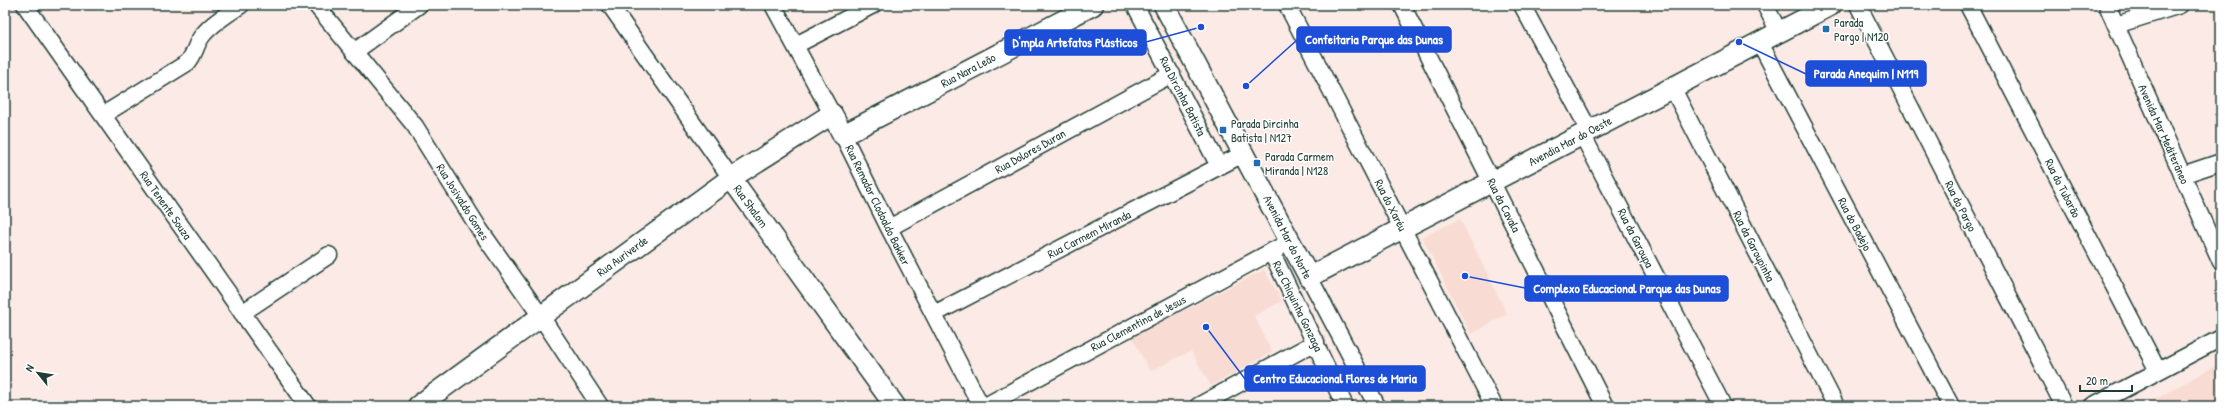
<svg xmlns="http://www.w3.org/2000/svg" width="2226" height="411" viewBox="0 0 2226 411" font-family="'Patrick Hand',sans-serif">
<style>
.built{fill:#f8dbd3}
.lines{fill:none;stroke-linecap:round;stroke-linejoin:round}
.minor-casing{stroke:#1f3d34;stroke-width:19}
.tertiary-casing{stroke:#1f3d34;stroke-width:23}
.minor{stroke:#fff;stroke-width:16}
.tertiary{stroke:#fff;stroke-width:20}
.poi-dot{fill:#1f6fb2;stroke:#fff;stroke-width:1.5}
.labels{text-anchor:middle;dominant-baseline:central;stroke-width:3;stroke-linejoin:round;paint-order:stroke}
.poi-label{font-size:12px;fill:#1f3d34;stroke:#fff;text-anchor:start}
.street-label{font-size:12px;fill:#1f3d34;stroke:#fff}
.leader{fill:none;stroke:#1d4ed8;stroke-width:1.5}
.callout-dot{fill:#1d4ed8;stroke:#fff;stroke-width:1.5}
.callout{fill:#1d4ed8;stroke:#1d4ed8;stroke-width:1.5}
.callout-label{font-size:13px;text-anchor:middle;font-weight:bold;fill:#fff}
</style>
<rect width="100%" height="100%" fill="#fbeae5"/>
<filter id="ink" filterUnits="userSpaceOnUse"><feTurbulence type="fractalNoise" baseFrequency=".025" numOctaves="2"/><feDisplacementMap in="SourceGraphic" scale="8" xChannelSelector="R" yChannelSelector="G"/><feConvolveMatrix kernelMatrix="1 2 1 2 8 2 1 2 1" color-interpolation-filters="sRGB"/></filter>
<g filter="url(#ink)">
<path class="built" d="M 1460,219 L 1507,314 L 1471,334 L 1422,237 Z
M 1264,270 L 1282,301 L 1254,316 L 1272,352 L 1211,386 L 1191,351 L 1150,371 L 1132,337 Z
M 2215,366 L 2221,368 L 2221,406 L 2143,406 Z"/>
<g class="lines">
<defs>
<path id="minor" d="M 25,5 L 308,406
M 316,5 L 415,126 L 480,230 L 540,315 L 600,406
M 610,5 L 731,178
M 773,5 L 832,114
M 1135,5 L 1219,166
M 1287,5 L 1494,406
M 1402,5 L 1605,406
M 1522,5 L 1589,130
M 1765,5 L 1779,32
M 1858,5 L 2064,406
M 1968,5 L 2158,371
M 2107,5 L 2221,262
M 2116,25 L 2180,5
M 1759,41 L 1951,406
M 796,45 L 873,5
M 354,52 L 419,5
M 1672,87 L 1836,406
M 103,115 L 187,63 C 195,55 195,45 202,36 C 212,23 228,14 241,5
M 1582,134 L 1723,406
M 843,135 L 889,228 L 981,406
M 2182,175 L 2221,162
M 889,228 L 1172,74
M 1271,251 L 1345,406
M 1309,277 L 1377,406
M 242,313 L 329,255
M 934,314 L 1245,153
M 985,406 L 1291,241
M 1198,406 L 1316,342
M 2092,406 L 2221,338"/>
<path id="tertiary" d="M 1164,5 L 1309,277 L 1831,5
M 731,178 L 895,406
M 418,406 L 731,178 L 832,114 L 843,135 L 1093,5"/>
</defs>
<use href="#minor" class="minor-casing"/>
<use href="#tertiary" class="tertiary-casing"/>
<use href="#minor" class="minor"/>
<use href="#tertiary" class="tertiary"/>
</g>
</g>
<g class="poi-dot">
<rect x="1822" y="25" width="8" height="8" rx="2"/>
<rect x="1219" y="126" width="8" height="8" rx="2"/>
<rect x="1253" y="159" width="8" height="8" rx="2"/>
</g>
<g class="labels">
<g class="poi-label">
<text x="1834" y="22">Parada<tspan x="1834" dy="14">Pargo | N120</tspan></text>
<text x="1231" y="123">Parada Dircinha<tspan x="1231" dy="14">Batista | N127</tspan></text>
<text x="1265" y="156">Parada Carmem<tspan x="1265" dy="14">Miranda | N128</tspan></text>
</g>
<g class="street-label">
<text transform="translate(968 70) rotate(-28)">Rua Nara Leão</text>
<text transform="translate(1183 96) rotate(63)">Rua Dircinha Batista</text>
<text transform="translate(2164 134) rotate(66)">Avenida Mar Mediterâneo</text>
<text transform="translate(1570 141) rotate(-28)">Avendia Mar do Oeste</text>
<text transform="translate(1030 151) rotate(-29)">Rua Dolores Duran</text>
<text transform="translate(2063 188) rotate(63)">Rua do Tubarão</text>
<text transform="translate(463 202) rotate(58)">Rua Josivaldo Gomes</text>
<text transform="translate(166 205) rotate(55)">Rua Tenente Souza</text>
<text transform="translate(878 205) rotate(64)">Rua Remador Clodoaldo Bakker</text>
<text transform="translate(1391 205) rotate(63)">Rua do Xaréu</text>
<text transform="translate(1504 205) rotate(63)">Rua da Cavala</text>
<text transform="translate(751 206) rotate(54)">Rua Shalom</text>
<text transform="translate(1961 206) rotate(63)">Rua do Pargo</text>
<text transform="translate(1855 224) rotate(62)">Rua do Badejo</text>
<text transform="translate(1089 234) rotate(-27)">Rua Carmem Miranda</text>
<text transform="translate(1288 237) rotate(63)">Avenida Mar do Norte</text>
<text transform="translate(1636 238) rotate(63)">Rua da Garoupa</text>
<text transform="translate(1754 246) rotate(63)">Rua da Garoupinha</text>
<text transform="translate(622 256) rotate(-36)">Rua Auriverde</text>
<text transform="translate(1298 306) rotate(64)">Rua Chiquinha Gonzaga</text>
<text transform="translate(1138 323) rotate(-28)">Rua Clementina de Jesus</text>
</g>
</g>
<path class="leader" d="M1246 86L1297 40M1201 27L1146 42M1739 42L1806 74M1465 276L1525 288M1206 327L1245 379"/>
<g class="callout-dot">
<circle cx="1246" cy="86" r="4"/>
<circle cx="1201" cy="27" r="4"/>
<circle cx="1739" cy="42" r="4"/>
<circle cx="1465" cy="276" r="4"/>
<circle cx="1206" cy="327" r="4"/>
</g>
<g class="callout">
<rect x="1297" y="27" width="154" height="25" rx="4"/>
<rect x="1005" y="30" width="141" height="25" rx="4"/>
<rect x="1806" y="61" width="120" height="25" rx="4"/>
<rect x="1525" y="276" width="203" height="25" rx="4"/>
<rect x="1245" y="366" width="180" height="25" rx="4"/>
</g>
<g class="callout-label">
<text x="1374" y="44">Confeitaria Parque das Dunas</text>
<text x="1075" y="47">D'mpla Artefatos Plásticos</text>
<text x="1866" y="78">Parada Anequim | N119</text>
<text x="1627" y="293">Complexo Educacional Parque das Dunas</text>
<text x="1335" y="383">Centro Educacional Flores de Maria</text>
</g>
<rect width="2226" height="411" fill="none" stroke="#fff" stroke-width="20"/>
<rect x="10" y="10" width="2206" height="391" fill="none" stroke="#1f3d34" stroke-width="1.5" filter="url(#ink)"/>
<g transform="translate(38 373) rotate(300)" stroke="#ffffff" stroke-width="3" paint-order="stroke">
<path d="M0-3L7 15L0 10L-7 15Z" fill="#1f3d34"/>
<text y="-6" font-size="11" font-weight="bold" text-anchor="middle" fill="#1f3d34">N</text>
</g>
<path d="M2080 385v6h52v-6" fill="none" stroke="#1f3d34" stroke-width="2"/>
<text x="2086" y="385" font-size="12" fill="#1f3d34" stroke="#ffffff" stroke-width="3" paint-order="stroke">20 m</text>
</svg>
